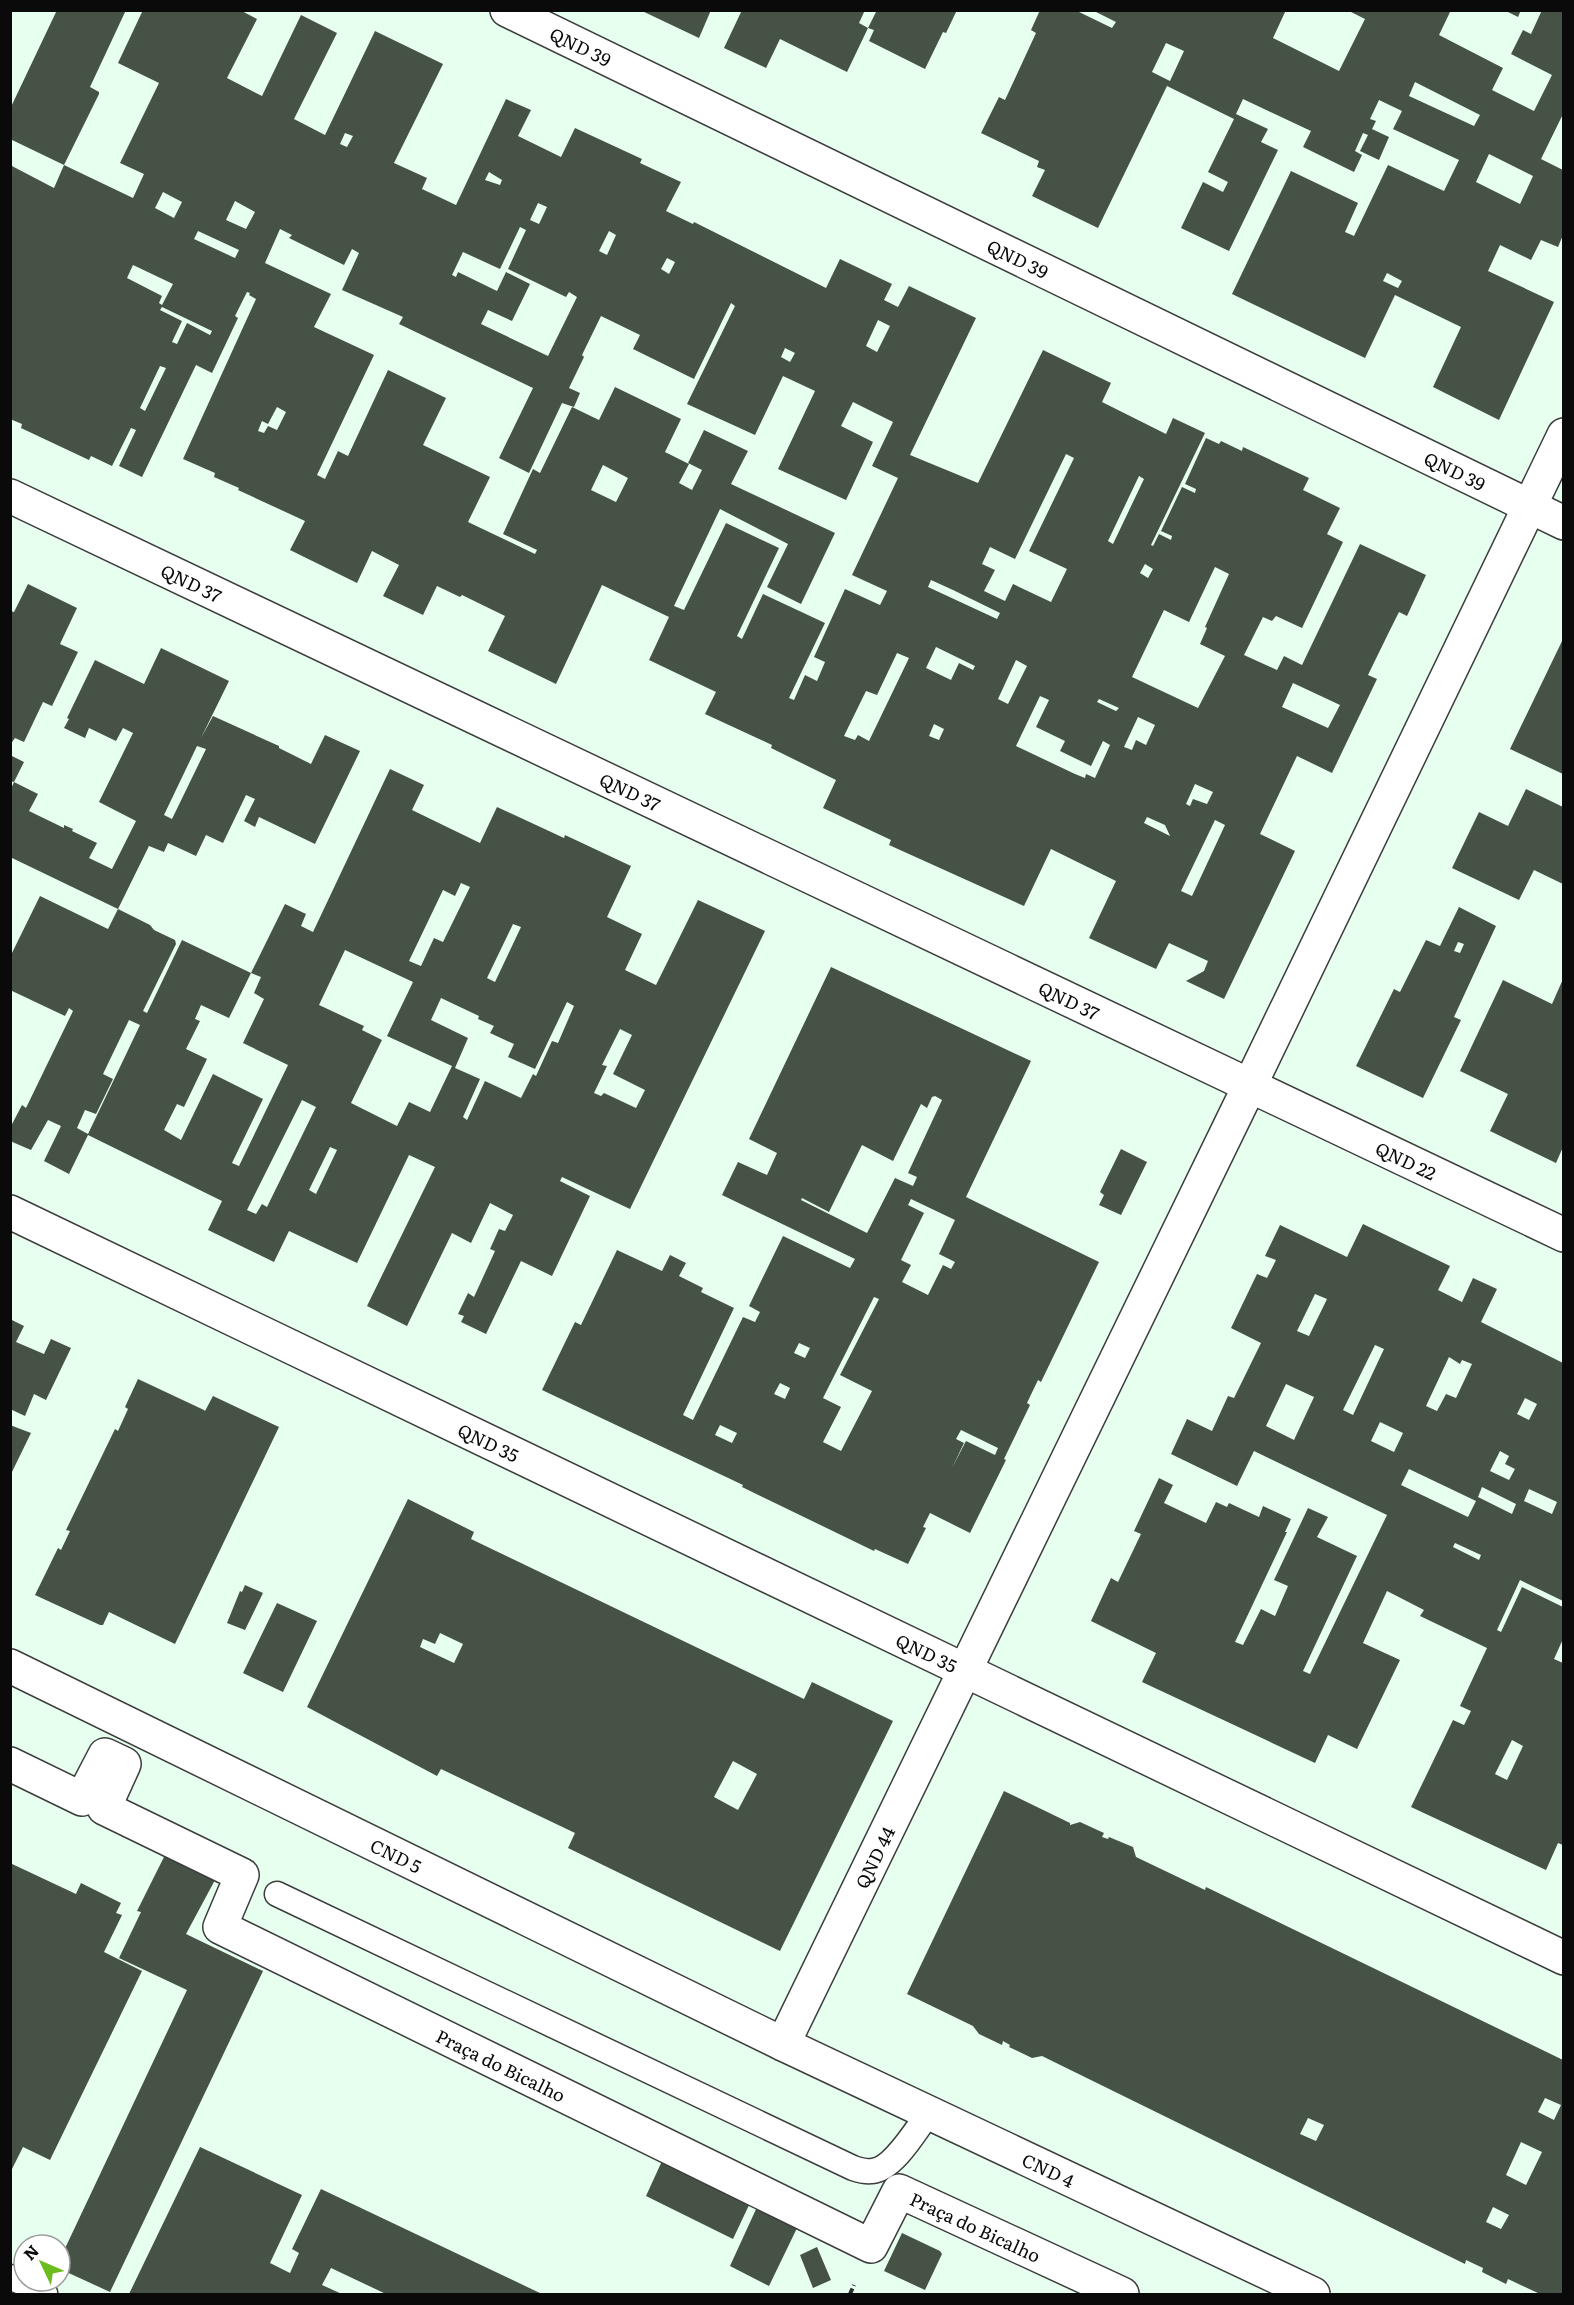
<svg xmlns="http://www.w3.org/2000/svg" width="1574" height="2305" viewBox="0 0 1574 2305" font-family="Literata,serif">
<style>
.building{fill:#465246;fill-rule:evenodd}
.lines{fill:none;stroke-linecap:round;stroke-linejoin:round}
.service-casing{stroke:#3d3d3d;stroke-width:27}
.pedestrian-casing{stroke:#3d3d3d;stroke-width:36}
.minor-casing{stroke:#3d3d3d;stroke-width:36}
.path{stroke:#2c2c2c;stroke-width:4;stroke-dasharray:6 3;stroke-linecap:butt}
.service{stroke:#fff;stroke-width:24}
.pedestrian{stroke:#fff;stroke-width:33}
.minor{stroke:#fff;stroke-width:33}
.labels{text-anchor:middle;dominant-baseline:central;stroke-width:6;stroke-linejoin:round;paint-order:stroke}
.street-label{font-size:18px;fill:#0a0a0a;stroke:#fff}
</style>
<rect width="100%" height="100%" fill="#e6ffef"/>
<path class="building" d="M 57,10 L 126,10 L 90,87 L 99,92 L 99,94 L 64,165 L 10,139 L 10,109 Z
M 143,10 L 240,10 L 257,19 L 227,78 L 262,96 L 301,15 L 337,33 L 294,119 L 325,135 L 375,31 L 443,64 L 394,163 L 427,178 L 422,189 L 456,205 L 506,99 L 531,110 L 518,136 L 561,157 L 575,128 L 642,159 L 640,163 L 681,182 L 666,211 L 693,224 L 694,222 L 826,288 L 840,259 L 892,284 L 884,300 L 898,307 L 909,286 L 976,318 L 910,455 L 978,483 L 1043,350 L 1111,383 L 1102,402 L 1166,434 L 1173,418 L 1205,433 L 1151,545 L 1153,546 L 1159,534 L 1171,540 L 1172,536 L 1161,531 L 1182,487 L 1195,493 L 1196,489 L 1185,484 L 1206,438 L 1219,444 L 1221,441 L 1242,451 L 1243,447 L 1309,478 L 1303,490 L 1340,508 L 1327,534 L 1343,542 L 1302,628 L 1276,616 L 1272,621 L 1263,617 L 1244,655 L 1277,670 L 1284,656 L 1302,665 L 1360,544 L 1426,575 L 1407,616 L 1399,612 L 1388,634 L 1368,675 L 1377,679 L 1332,773 L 1297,756 L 1260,834 L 1295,851 L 1224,999 L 1186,981 L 1204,971 L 1208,961 L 1169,943 L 1156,969 L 1089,938 L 1116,881 L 1051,849 L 1024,906 L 889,845 L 891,840 L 823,808 L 836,780 L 771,748 L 772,745 L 705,714 L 716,692 L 649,660 L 669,617 L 602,585 L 556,684 L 488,651 L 505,616 L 462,595 L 460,597 L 437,586 L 423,615 L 383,596 L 399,565 L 372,551 L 357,583 L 290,550 L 305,521 L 238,490 L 239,488 L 214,477 L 215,473 L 183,459 L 256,299 L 249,295 L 250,293 L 247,292 L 235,316 L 238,318 L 212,373 L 196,365 L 142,477 L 119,466 L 136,430 L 131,428 L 112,466 L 91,456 L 89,460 L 21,428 L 22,424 L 10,419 L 10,165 L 54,188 L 64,165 L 133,198 L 144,174 L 120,163 L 159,83 L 118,63 ZM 345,133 L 353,136 L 347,147 L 340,144 ZM 489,172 L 502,180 L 500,185 L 485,180 ZM 163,192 L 182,202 L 174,218 L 155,208 ZM 235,201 L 255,212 L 246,229 L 226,220 ZM 538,203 L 547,207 L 539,224 L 530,220 ZM 520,227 L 526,230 L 508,269 L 566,297 L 569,292 L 577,297 L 548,356 L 481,324 L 488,310 L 512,321 L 530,284 L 506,272 L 497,291 L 458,272 L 456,277 L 452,275 L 463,252 L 500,269 ZM 280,229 L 292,235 L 289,238 L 344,265 L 352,249 L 359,253 L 342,290 L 403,317 L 399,324 L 533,388 L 499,458 L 529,473 L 562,403 L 574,407 L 580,393 L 569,388 L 584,357 L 582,355 L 601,316 L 640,335 L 633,349 L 694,379 L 731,303 L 735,306 L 687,404 L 755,435 L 783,376 L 815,391 L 778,469 L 846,500 L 873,442 L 841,426 L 853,402 L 893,422 L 872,466 L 898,478 L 852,575 L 887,591 L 880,605 L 845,589 L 814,657 L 825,662 L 817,681 L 805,675 L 794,700 L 789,698 L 825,623 L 763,594 L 742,639 L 737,636 L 779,548 L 726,523 L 684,610 L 674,606 L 720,509 L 788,544 L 767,587 L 801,604 L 835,533 L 731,484 L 748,451 L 704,430 L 688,463 L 702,470 L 692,490 L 679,483 L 689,464 L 665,452 L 681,419 L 615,387 L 599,420 L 572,407 L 540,473 L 533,469 L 503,534 L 537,550 L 535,554 L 468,522 L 490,477 L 423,445 L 446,398 L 388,370 L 348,456 L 338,451 L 325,479 L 317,475 L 374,355 L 314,327 L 331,294 L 265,263 ZM 198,231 L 239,250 L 235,258 L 194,239 ZM 609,231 L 616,235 L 607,255 L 599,251 ZM 667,258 L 675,262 L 669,274 L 661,269 ZM 133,265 L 173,284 L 162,305 L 159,303 L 162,296 L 127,278 ZM 162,307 L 212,331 L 210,335 L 187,323 L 177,344 L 172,342 L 182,321 L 160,310 ZM 878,320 L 890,326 L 877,352 L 866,346 ZM 785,348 L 795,353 L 790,362 L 781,357 ZM 160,366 L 166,368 L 145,411 L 140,408 ZM 277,407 L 286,412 L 277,430 L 268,426 L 264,433 L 258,431 L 262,421 L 268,424 ZM 1066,454 L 1074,458 L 1029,551 L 1067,569 L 1051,602 L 1013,584 L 1005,601 L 984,591 L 995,570 L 982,564 L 990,547 L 1015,559 ZM 603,465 L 628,478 L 616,502 L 591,490 ZM 1139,476 L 1144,479 L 1113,544 L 1108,541 ZM 1145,564 L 1153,569 L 1148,578 L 1140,573 ZM 1215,567 L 1229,574 L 1205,627 L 1207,628 L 1200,644 L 1225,656 L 1198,708 L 1132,677 L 1164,610 L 1189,622 ZM 931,580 L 953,590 L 1000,613 L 997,619 L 928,587 ZM 936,647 L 975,666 L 973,670 L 959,663 L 951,680 L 926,668 ZM 897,653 L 909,658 L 869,741 L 858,735 L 855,740 L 844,736 L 866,691 L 877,695 ZM 1016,660 L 1027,666 L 1008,704 L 998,699 ZM 1293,683 L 1340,705 L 1328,728 L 1282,707 ZM 1040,696 L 1049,700 L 1036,727 L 1065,741 L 1060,751 L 1091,766 L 1103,741 L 1110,745 L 1095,778 L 1086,774 L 1085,778 L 1075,774 L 1016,746 ZM 1099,699 L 1119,708 L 1116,711 L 1097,702 ZM 1138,717 L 1155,725 L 1146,745 L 1136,740 L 1132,750 L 1124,747 ZM 934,724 L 944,729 L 939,740 L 929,736 ZM 1195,784 L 1213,792 L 1207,804 L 1193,799 L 1190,806 L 1186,804 ZM 1147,817 L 1165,825 L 1170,836 L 1144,823 ZM 1215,820 L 1225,825 L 1192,896 L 1181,891 Z
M 640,10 L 711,10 L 699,38 Z
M 742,10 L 865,10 L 859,23 L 868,28 L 847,72 L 780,39 L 766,68 L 724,48 Z
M 877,10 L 957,10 L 946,33 L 943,32 L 925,69 L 869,41 L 874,30 L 868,28 Z
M 1040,10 L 1075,10 L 1112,28 L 1116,22 L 1092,10 L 1286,10 L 1273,38 L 1339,71 L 1365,19 L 1347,10 L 1451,10 L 1439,35 L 1503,68 L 1492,90 L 1534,111 L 1552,75 L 1511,54 L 1523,30 L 1531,34 L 1542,10 L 1563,10 L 1563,114 L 1541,159 L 1563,170 L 1563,235 L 1558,247 L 1541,240 L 1531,260 L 1500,245 L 1488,271 L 1554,302 L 1499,420 L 1433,387 L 1461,327 L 1395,295 L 1365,358 L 1232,294 L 1291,171 L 1358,203 L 1345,232 L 1354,236 L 1388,165 L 1444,191 L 1459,160 L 1393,129 L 1402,111 L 1379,100 L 1370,119 L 1376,121 L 1372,129 L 1389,137 L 1379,160 L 1360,151 L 1368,135 L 1363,133 L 1355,151 L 1362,155 L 1354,172 L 1303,147 L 1311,131 L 1243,99 L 1236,114 L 1268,129 L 1261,142 L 1278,150 L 1229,251 L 1181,228 L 1203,182 L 1223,192 L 1228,182 L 1208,172 L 1234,119 L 1167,86 L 1098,228 L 1032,196 L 1045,170 L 1037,167 L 1039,161 L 981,133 L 999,97 L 1005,100 L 1036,33 L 1031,30 ZM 1166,43 L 1184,51 L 1170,81 L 1152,72 ZM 1415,82 L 1480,115 L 1474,126 L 1409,96 ZM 1489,154 L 1533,176 L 1520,204 L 1476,182 ZM 1387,273 L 1402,281 L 1398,288 L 1383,281 Z
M 1504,10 L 1521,10 L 1518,17 Z
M 28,584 L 77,608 L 60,644 L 78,652 L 52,706 L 43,702 L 24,742 L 15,738 L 10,745 L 10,611 L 14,612 Z
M 1563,639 L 1563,774 L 1510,749 Z
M 161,648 L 229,681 L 201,738 L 213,716 L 279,746 L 279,748 L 311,764 L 325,735 L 360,751 L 315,844 L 259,817 L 255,827 L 244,821 L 255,799 L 246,795 L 223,843 L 206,835 L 196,856 L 168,843 L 164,852 L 149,846 L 118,909 L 10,857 L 10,791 L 14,782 L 38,794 L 29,811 L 64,828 L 64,825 L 73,829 L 72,831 L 97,843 L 89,858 L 112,869 L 136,821 L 99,802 L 133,733 L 123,728 L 116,741 L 89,728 L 85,738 L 64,728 L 69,719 L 67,718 L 95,660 L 144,684 ZM 197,746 L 206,749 L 172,819 L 164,815 Z
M 10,755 L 24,762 L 14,782 L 10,781 Z
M 390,769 L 424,785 L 412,810 L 480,843 L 497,807 L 564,838 L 565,835 L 631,866 L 607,917 L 642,934 L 625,970 L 656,985 L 698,900 L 765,931 L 630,1209 L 562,1177 L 560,1181 L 590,1196 L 552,1276 L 521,1261 L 486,1334 L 461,1322 L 464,1316 L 458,1314 L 468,1293 L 474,1297 L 495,1251 L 490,1249 L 499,1229 L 505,1231 L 513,1215 L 490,1203 L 471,1243 L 452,1233 L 407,1326 L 367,1306 L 435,1167 L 409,1155 L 357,1263 L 289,1231 L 274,1262 L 208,1230 L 222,1201 L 88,1135 L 69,1174 L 44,1161 L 61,1126 L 48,1120 L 31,1150 L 10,1141 L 10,1128 L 22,1105 L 26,1108 L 73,1011 L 69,1008 L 65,1016 L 10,990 L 10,957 L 40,896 L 108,929 L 118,909 L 150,925 L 154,930 L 175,940 L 176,944 L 143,1011 L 147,1013 L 182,940 L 251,973 L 229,1018 L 201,1005 L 195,1019 L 200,1021 L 186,1049 L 207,1059 L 184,1107 L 177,1104 L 164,1130 L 181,1140 L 213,1074 L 263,1099 L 232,1163 L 239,1166 L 288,1065 L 243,1043 L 264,999 L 254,993 L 261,977 L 251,973 L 285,904 L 306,914 L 301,926 L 313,932 ZM 461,883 L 470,887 L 443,942 L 434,938 L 421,966 L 409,961 L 443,890 L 455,896 ZM 513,924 L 521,927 L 495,982 L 487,978 ZM 345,950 L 413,982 L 387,1036 L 452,1066 L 430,1112 L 409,1102 L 397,1126 L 351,1103 L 382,1040 L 362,1030 L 364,1026 L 319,1005 ZM 441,998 L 479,1016 L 478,1019 L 494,1026 L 490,1033 L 514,1044 L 508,1057 L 535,1069 L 567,1002 L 574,1006 L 558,1043 L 552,1041 L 536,1076 L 533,1074 L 521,1098 L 485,1081 L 467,1120 L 463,1117 L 480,1079 L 455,1068 L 468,1038 L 431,1020 ZM 129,1020 L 140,1025 L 88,1134 L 77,1128 L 85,1110 L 96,1114 L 113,1079 L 103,1074 ZM 620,1029 L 632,1035 L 613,1074 L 645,1090 L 636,1108 L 604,1093 L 601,1096 L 594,1093 L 607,1066 L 602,1065 ZM 302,1100 L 316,1107 L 267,1207 L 262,1204 L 256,1214 L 247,1210 ZM 330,1147 L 337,1150 L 316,1194 L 309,1190 Z
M 1526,789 L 1563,807 L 1563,884 L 1534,870 L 1519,900 L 1452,868 L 1479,812 L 1508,826 Z
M 1459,907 L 1496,926 L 1454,1017 L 1461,1020 L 1423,1098 L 1356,1066 L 1394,989 L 1400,992 L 1426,940 L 1440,946 ZM 1458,942 L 1464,944 L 1460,953 L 1454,951 Z
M 831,967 L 1031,1061 L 966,1197 L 1099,1262 L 1041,1382 L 1038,1380 L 1027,1403 L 1030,1405 L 1004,1459 L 1006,1460 L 970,1533 L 930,1513 L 923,1527 L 926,1528 L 908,1564 L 875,1549 L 874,1551 L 742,1487 L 743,1485 L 542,1390 L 575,1322 L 581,1325 L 617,1250 L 662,1271 L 670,1255 L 686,1263 L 679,1276 L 703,1288 L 701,1292 L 734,1308 L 683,1415 L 693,1420 L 743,1317 L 755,1322 L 760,1312 L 749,1306 L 783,1236 L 850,1268 L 855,1259 L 722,1195 L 738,1162 L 767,1175 L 777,1153 L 749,1139 ZM 935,1096 L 942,1100 L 908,1173 L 917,1177 L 913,1186 L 895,1178 L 867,1233 L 801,1200 L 802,1198 L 829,1212 L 862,1145 L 893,1161 L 921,1104 L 927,1108 L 932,1097 ZM 911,1199 L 955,1220 L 939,1254 L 955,1262 L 951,1269 L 943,1265 L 928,1295 L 902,1282 L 911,1265 L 901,1260 L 924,1213 L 908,1205 ZM 874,1297 L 879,1299 L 840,1375 L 872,1391 L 841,1451 L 823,1442 L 841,1407 L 823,1398 ZM 799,1343 L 810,1348 L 805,1358 L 794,1353 ZM 780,1383 L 790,1388 L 785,1399 L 774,1394 ZM 720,1425 L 737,1433 L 732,1443 L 715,1435 ZM 961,1430 L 998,1448 L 995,1455 L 966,1441 L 952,1468 L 964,1443 L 956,1439 Z
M 1563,979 L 1563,1147 L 1556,1163 L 1490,1131 L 1508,1094 L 1460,1071 L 1503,980 L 1552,1004 Z
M 1121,1149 L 1147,1162 L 1121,1215 L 1099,1205 L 1104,1195 L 1100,1192 Z
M 1363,1224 L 1450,1266 L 1438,1290 L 1462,1302 L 1473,1278 L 1497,1289 L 1481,1322 L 1563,1363 L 1563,1601 L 1520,1580 L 1497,1630 L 1501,1632 L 1522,1587 L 1563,1607 L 1563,1639 L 1554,1659 L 1563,1663 L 1563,1845 L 1558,1843 L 1546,1870 L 1411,1807 L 1453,1720 L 1464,1725 L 1471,1711 L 1460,1706 L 1487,1648 L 1420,1616 L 1424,1610 L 1387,1591 L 1363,1643 L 1400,1660 L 1357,1749 L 1328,1735 L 1315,1763 L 1142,1682 L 1156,1653 L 1091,1621 L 1111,1578 L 1118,1582 L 1141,1534 L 1134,1531 L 1159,1478 L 1173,1485 L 1164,1503 L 1206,1523 L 1216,1502 L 1227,1507 L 1229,1503 L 1259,1517 L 1263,1506 L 1291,1519 L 1285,1532 L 1287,1532 L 1235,1642 L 1243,1645 L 1261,1609 L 1275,1616 L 1288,1586 L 1274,1580 L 1308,1508 L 1328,1517 L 1317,1537 L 1357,1556 L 1303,1671 L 1310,1674 L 1387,1515 L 1254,1451 L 1237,1486 L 1171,1454 L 1187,1419 L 1212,1431 L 1228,1396 L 1234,1398 L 1261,1343 L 1231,1328 L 1257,1274 L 1267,1278 L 1276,1260 L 1265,1256 L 1280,1225 L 1347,1257 ZM 1315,1294 L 1327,1299 L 1309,1336 L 1297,1331 ZM 1375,1345 L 1384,1349 L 1353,1415 L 1343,1410 ZM 1449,1357 L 1460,1364 L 1462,1360 L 1472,1364 L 1456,1398 L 1446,1394 L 1437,1411 L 1426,1406 ZM 1286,1384 L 1314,1397 L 1294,1440 L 1266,1426 ZM 1525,1398 L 1537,1404 L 1529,1420 L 1517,1414 ZM 1380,1422 L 1403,1433 L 1394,1452 L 1371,1441 ZM 1500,1451 L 1509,1456 L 1505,1464 L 1515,1469 L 1509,1480 L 1490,1471 ZM 1409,1469 L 1476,1501 L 1468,1517 L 1401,1485 ZM 1482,1487 L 1516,1504 L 1512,1514 L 1478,1497 ZM 1529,1489 L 1557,1502 L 1552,1514 L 1524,1501 ZM 1455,1543 L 1481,1555 L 1479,1560 L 1453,1547 ZM 1512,1740 L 1523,1746 L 1507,1780 L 1495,1774 Z
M 10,1319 L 24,1326 L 16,1342 L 44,1354 L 51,1339 L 71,1348 L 46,1400 L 34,1394 L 25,1416 L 10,1409 Z
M 138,1379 L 204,1410 L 205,1411 L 213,1396 L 279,1427 L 175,1644 L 109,1612 L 103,1625 L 100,1625 L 35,1595 L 58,1548 L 61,1550 L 70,1531 L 66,1530 L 115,1429 L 118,1431 L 128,1409 L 125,1407 Z
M 10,1425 L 31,1433 L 10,1476 Z
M 408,1499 L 474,1532 L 471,1539 L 804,1699 L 812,1682 L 893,1721 L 780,1951 L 568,1848 L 575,1833 L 441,1769 L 437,1776 L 307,1707 ZM 440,1633 L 463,1644 L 454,1663 L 420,1647 L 423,1639 L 435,1644 ZM 733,1761 L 757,1774 L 738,1810 L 714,1797 Z
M 245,1585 L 263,1593 L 245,1630 L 227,1623 L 240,1591 L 242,1592 Z
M 277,1603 L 317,1621 L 283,1692 L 243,1673 Z
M 1004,1791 L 1070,1823 L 1070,1825 L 1080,1822 L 1104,1833 L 1102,1837 L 1108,1839 L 1109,1837 L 1133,1847 L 1136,1857 L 1205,1890 L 1206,1887 L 1563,2060 L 1563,2294 L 1540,2294 L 1508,2279 L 1506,2284 L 1482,2272 L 1483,2268 L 1466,2260 L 1465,2264 L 1042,2056 L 1032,2058 L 1009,2047 L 1010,2045 L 1003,2041 L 1002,2045 L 979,2034 L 973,2026 L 907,1994 ZM 1545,2098 L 1561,2105 L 1554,2120 L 1538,2112 ZM 1308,2118 L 1324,2125 L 1316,2141 L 1300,2134 ZM 1521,2142 L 1542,2152 L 1526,2185 L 1506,2175 ZM 1493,2207 L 1509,2215 L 1501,2229 L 1486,2222 Z
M 165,1855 L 215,1880 L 186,1934 L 263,1971 L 110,2292 L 60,2269 L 60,2259 L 187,1990 L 119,1958 L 141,1912 L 137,1911 Z
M 10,1863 L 76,1894 L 81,1883 L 121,1903 L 116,1913 L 122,1915 L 104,1952 L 142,1971 L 50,2160 L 23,2147 L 10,2173 Z
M 200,2147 L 302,2195 L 270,2263 L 290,2273 L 299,2253 L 292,2249 L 321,2189 L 542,2294 L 386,2294 L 331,2268 L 322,2285 L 342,2294 L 129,2294 Z
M 662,2161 L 750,2203 L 733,2239 L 646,2196 Z
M 757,2207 L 798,2226 L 769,2286 L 730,2266 Z
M 902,2233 L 940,2251 L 942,2254 L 925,2290 L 884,2271 Z
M 817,2247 L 831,2280 L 813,2288 L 800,2255 Z"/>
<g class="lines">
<defs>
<path id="service" d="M 277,1894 L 853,2168 C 859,2170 866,2172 872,2171 C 893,2170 916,2130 928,2114
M 10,2277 L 45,2293"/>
<g id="pedestrian">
<path id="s1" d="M 10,1764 L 82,1799 L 105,1755 L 124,1764 L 104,1808 L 242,1875 L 220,1927 L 871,2246 L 899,2191 L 1122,2294"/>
</g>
<g id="minor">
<path id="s2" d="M 507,10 L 1564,523"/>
<path id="s3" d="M 10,496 L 1564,1235"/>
<path id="s4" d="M 10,1212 L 1564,1958"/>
<path id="s5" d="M 10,1666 L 783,2044 L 1313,2294"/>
<path id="s6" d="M 783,2044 L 1250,1085 L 1564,435"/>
</g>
</defs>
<use href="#service" class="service-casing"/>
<use href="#pedestrian" class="pedestrian-casing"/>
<use href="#minor" class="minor-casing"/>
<path class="path" d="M 850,2294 L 854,2285"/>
<use href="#service" class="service"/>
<use href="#pedestrian" class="pedestrian"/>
<use href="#minor" class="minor"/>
</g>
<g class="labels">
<g class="street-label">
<text stroke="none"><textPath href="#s2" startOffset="82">QND 39</textPath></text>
<text stroke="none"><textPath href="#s2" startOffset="568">QND 39</textPath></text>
<text stroke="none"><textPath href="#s2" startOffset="1054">QND 39</textPath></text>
<text stroke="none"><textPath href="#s3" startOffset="201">QND 37</textPath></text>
<text stroke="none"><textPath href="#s3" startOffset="687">QND 37</textPath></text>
<text stroke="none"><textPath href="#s3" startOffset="1173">QND 37</textPath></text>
<text stroke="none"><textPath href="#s3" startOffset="1546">QND 22</textPath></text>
<text stroke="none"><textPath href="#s4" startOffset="531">QND 35</textPath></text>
<text stroke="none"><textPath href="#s4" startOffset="1017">QND 35</textPath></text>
<text stroke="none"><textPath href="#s5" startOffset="430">CND 5</textPath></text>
<text stroke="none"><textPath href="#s6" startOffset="208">QND 44</textPath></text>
<text stroke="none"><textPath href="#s1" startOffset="722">Praça do Bicalho</textPath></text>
<text stroke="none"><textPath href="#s5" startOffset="1154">CND 4</textPath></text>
<text stroke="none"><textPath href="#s1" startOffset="1280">Praça do Bicalho</textPath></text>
</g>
</g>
<rect width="1574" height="2305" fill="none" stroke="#0a0a0a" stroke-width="24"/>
<g transform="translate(42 2263) rotate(314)"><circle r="28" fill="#ffffff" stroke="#9d9d9d" stroke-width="1.5"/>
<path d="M0-4.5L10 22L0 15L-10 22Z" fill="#6bbc1f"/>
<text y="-9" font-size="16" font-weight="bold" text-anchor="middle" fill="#0a0a0a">N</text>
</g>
</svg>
